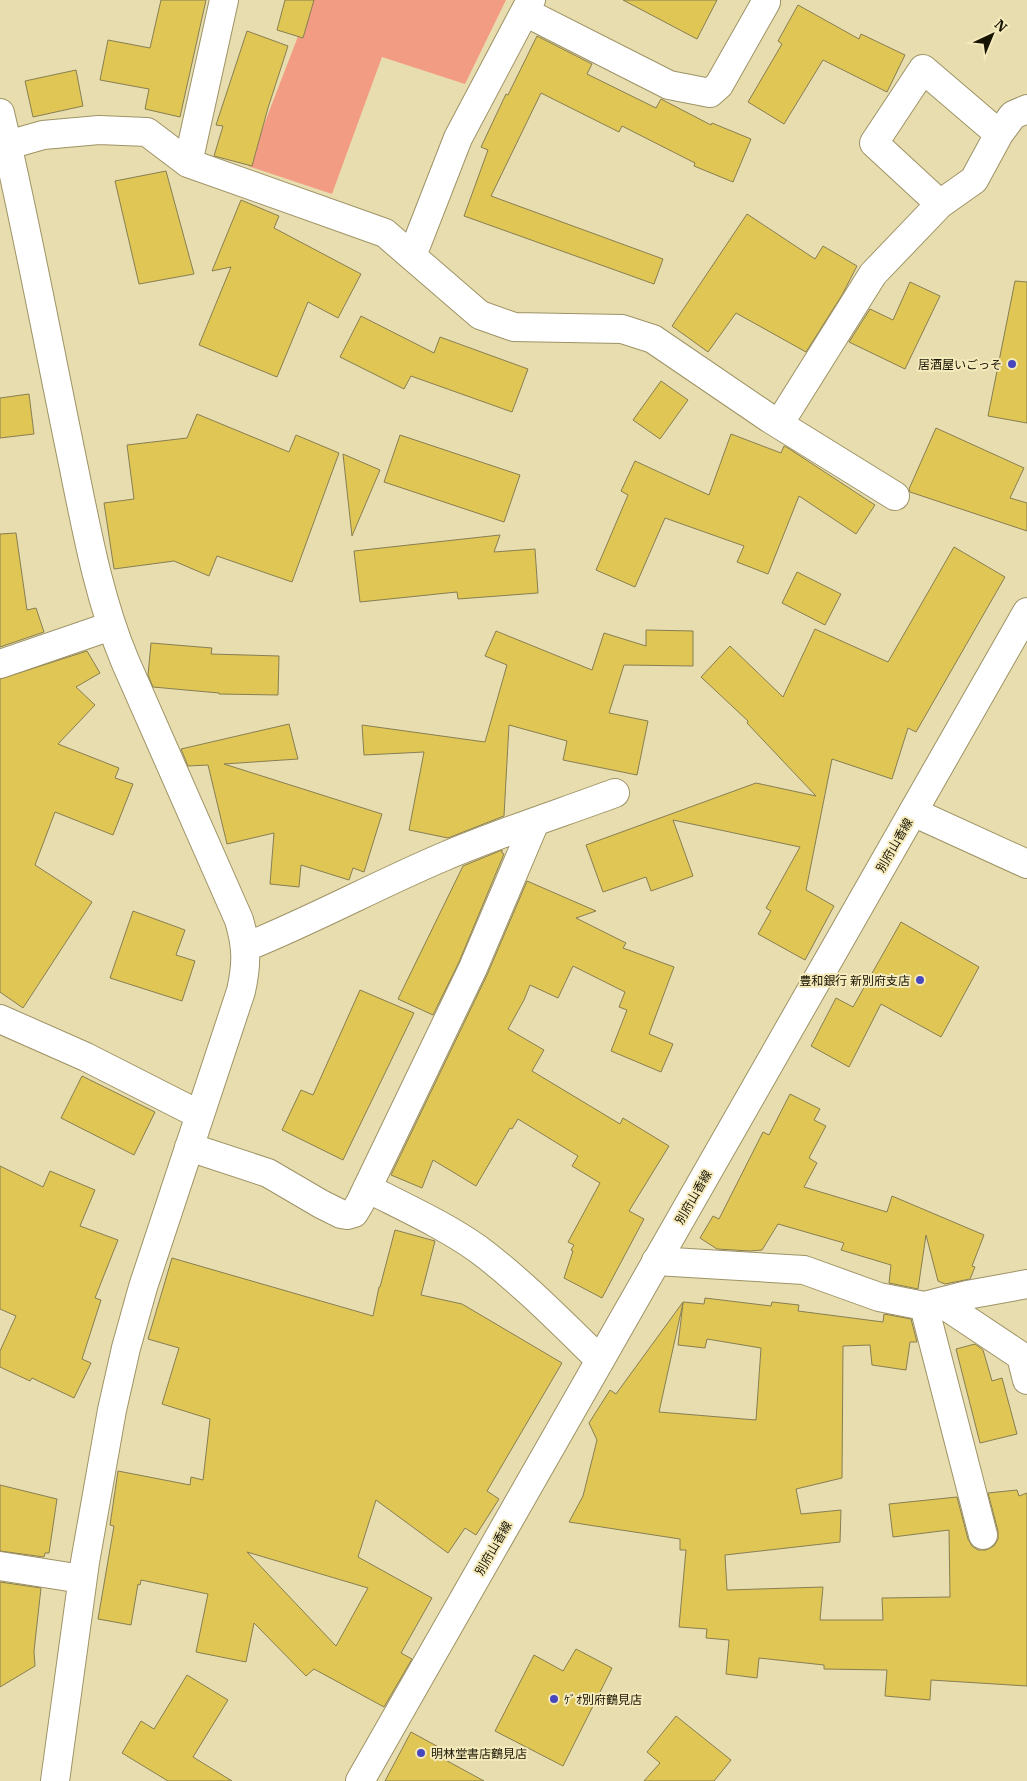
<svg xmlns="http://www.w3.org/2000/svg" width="1027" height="1781" viewBox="0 0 1027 1781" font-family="'IBM Plex Serif','Noto Sans JP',serif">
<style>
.green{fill:#f29c84}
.building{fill:#dfc655;stroke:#887e52;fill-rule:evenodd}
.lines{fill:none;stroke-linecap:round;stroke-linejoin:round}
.minor-casing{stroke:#9e9366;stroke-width:30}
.major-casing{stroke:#9e9366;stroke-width:30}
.minor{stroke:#fff;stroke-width:28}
.major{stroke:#fff;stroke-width:28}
.poi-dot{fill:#4748be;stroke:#f5eabb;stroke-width:2}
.labels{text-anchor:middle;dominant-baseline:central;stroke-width:4;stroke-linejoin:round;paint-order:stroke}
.poi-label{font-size:12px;fill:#181404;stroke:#f5eabb;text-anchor:end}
.street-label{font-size:12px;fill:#181404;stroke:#f5eabb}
</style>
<rect width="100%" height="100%" fill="#e8ddae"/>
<path class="green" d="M 312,0 L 506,0 L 465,84 L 382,57 L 332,194 L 248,166 Z"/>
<path class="building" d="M 161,0 L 206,0 L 180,117 L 145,109 L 149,89 L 100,80 L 108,40 L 150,48 Z
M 285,0 L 314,0 L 303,38 L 277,30 Z
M 623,0 L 717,0 L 697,39 Z
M 798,5 L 859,39 L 861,34 L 905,55 L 887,92 L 823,60 L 784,124 L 748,102 L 782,44 L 778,41 Z
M 247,31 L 288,46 L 268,108 L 252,166 L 214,156 L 223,126 L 216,125 Z
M 537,36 L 592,64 L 587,74 L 656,108 L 661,99 L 711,125 L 712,123 L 751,139 L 733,182 L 694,166 L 695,163 L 622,126 L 619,132 L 541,93 L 491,196 L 663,259 L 654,284 L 464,216 L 488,150 L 481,147 L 506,94 L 508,95 Z
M 76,70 L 83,106 L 33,117 L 25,81 Z
M 166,171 L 194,274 L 139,284 L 115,181 Z
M 241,200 L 279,216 L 274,228 L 361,274 L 338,318 L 308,302 L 277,377 L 199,345 L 231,267 L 212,271 Z
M 747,214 L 815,259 L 823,246 L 857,266 L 842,295 L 806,352 L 736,313 L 708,352 L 672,326 Z
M 1015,281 L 1027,282 L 1027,423 L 988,416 Z
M 910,282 L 940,296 L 905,369 L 849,342 L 870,309 L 893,320 Z
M 361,316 L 434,353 L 440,337 L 528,369 L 512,412 L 411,376 L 404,389 L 340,357 Z
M 661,381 L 688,400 L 660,439 L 633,420 Z
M 29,394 L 34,434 L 0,438 L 0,398 Z
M 197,414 L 289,452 L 296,435 L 339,453 L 292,582 L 217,556 L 209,576 L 174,561 L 114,569 L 104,503 L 134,499 L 127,445 L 187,438 Z
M 936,428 L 1024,468 L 1010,498 L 1027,503 L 1027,531 L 910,492 L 909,489 Z
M 731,434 L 781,453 L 784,446 L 788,448 L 875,505 L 856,534 L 799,496 L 768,574 L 737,562 L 744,546 L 665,518 L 635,587 L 596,570 L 628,495 L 621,491 L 635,461 L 709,495 Z
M 400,435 L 520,475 L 504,522 L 384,482 Z
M 343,454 L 380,470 L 352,536 Z
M 16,533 L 27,610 L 36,608 L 44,632 L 0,647 L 0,534 Z
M 500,535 L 494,552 L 535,549 L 538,593 L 458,599 L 457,592 L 360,602 L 354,551 Z
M 954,547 L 1005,577 L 916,732 L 908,728 L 892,779 L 832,759 L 806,890 L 834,906 L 805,960 L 758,934 L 771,911 L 766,908 L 800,847 L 673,820 L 693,876 L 651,891 L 646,877 L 603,892 L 586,845 L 756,783 L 816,796 L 747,723 L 748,721 L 701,677 L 730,646 L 783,697 L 815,629 L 888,662 Z
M 797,572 L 841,594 L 825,625 L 782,603 Z
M 646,630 L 693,631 L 693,666 L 624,665 L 609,713 L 648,721 L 637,775 L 563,760 L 567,741 L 509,725 L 504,816 L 448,838 L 409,830 L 424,752 L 364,755 L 362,725 L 485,742 L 507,665 L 485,656 L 496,631 L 592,670 L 604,633 L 646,646 Z
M 151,643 L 212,648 L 211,654 L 279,656 L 278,695 L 219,694 L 219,693 L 153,687 L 148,675 Z
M 87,651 L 100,673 L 76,687 L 95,705 L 58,744 L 119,768 L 115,778 L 133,784 L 113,835 L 55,812 L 35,865 L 92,902 L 23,1008 L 0,992 L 0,679 Z
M 289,724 L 298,759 L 224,764 L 382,814 L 364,872 L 353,868 L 349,880 L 301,865 L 299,887 L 270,884 L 274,833 L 227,844 L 208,765 L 188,766 L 181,749 Z
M 502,850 L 502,853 L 504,854 L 459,962 L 433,1015 L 398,999 L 463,866 Z
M 527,881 L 596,911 L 576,918 L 626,943 L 623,948 L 674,967 L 649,1034 L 673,1044 L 661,1072 L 611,1051 L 627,1010 L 619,1007 L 625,992 L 573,966 L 558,998 L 530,985 L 524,1000 L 508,1029 L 544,1050 L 532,1071 L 620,1124 L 623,1118 L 669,1146 L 629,1211 L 644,1219 L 602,1298 L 564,1278 L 573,1251 L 571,1250 L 574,1245 L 568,1242 L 600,1183 L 572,1166 L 578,1156 L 518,1119 L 512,1129 L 510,1128 L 476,1186 L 433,1160 L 422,1188 L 391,1175 L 487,975 Z
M 133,911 L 185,930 L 176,955 L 195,961 L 182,1001 L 110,978 Z
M 901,922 L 979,967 L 941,1037 L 881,1004 L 849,1067 L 811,1046 L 836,998 L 853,1007 Z
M 360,990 L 414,1013 L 343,1160 L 282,1130 L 301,1090 L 313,1095 Z
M 82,1076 L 155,1112 L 134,1155 L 61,1118 Z
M 790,1094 L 820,1109 L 814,1120 L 826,1126 L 809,1158 L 817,1163 L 804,1187 L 887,1212 L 892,1196 L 984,1235 L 972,1266 L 975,1267 L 970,1279 L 945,1284 L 938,1281 L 926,1235 L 918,1289 L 889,1283 L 891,1265 L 841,1250 L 844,1243 L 778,1224 L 762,1250 L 750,1251 L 717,1249 L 700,1238 L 713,1216 L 719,1219 L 763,1132 L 769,1135 Z
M 0,1166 L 43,1187 L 50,1171 L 95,1190 L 80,1226 L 118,1240 L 95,1298 L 101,1300 L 82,1359 L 91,1363 L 74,1398 L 32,1378 L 30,1381 L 0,1367 L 0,1351 L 16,1316 L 0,1309 Z
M 395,1230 L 435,1241 L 421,1295 L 462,1304 L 562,1363 L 487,1491 L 499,1499 L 476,1535 L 465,1528 L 448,1553 L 376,1500 L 358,1557 L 432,1598 L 401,1653 L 412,1659 L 384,1707 L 314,1669 L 306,1676 L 254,1623 L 246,1662 L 196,1652 L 208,1594 L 141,1580 L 140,1585 L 138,1584 L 131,1625 L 98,1619 L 114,1526 L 110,1525 L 118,1471 L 190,1485 L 191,1477 L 203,1480 L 210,1419 L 162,1404 L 179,1348 L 148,1339 L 172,1258 L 373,1316 L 379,1287 L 380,1287 ZM 247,1552 L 368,1588 L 336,1646 Z
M 705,1298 L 771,1306 L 772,1302 L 799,1305 L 798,1311 L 883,1322 L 884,1314 L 911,1319 L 917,1342 L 910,1342 L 906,1370 L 872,1365 L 870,1345 L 843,1346 L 842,1478 L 796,1489 L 801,1514 L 841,1510 L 840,1542 L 725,1555 L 727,1590 L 823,1587 L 820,1620 L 883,1620 L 882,1598 L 950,1597 L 949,1530 L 893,1537 L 889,1504 L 957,1497 L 968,1539 L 972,1546 L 978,1550 L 986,1550 L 994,1546 L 998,1539 L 998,1531 L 988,1493 L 1017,1490 L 1019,1496 L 1027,1493 L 1027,1686 L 931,1680 L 930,1700 L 885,1696 L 887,1670 L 824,1669 L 824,1665 L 759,1658 L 757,1678 L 726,1674 L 729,1640 L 706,1638 L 707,1629 L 679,1627 L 686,1550 L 680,1550 L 680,1539 L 569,1522 L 583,1496 L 597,1440 L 589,1423 L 610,1390 L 616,1394 L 683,1302 L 704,1304 ZM 683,1303 L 678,1345 L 705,1348 L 707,1339 L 761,1348 L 756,1420 L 659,1412 Z
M 975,1344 L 983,1350 L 992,1381 L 1002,1378 L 1017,1434 L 980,1443 L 956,1349 Z
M 0,1485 L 57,1499 L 49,1553 L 45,1553 L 44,1557 L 0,1551 Z
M 0,1582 L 41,1588 L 34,1651 L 35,1666 L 0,1687 Z
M 576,1649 L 612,1668 L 563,1766 L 495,1731 L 534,1655 L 563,1671 Z
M 187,1675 L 228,1700 L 193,1757 L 232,1781 L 168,1781 L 122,1753 L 141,1721 L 154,1729 Z
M 676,1716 L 731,1760 L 714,1781 L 644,1781 L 660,1763 L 647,1752 Z
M 411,1732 L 444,1750 L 440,1757 L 484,1781 L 385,1781 Z"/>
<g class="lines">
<defs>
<path id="minor" d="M 525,12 L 669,85 L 710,93 L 719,85 L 766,2 L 765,0
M 0,113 C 26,224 47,337 70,449 C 85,521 97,594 125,661 L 239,920 C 247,947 247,964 241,991 L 143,1287 L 126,1348 L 112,1410 L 85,1562 L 55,1781
M 8,145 L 43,135 L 99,130 L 147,132 L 188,163 L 385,233 L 480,315 L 514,327 L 622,329 L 653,339 L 769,418 L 895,496
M 188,163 L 224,0
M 940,204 L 874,143 L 923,69 L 999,134
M 412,256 L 458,138 L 531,0
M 779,424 L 873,274 L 940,204 L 974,180 L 999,134 L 1013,115 L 1027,109
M 0,664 L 111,626
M 913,812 L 1027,864
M 246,947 C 313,920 377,885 443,857 C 499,833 558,814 615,793
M 0,1019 L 86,1057 L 200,1115
M 189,1147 L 268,1173 L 321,1204 L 341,1214 L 347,1215 L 354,1213 L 360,1203 L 473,968 L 535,822
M 367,1188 C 404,1207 444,1225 478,1249 C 522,1282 561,1322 600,1360
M 656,1261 L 804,1270 L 879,1297 L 924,1306 L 967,1295 L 1027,1284
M 940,1302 L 1021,1356 L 1027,1380
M 924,1306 L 983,1535
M 0,1566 L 82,1579"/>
<path id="major" d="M 360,1781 L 1027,612"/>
</defs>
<use href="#minor" class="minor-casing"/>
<use href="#major" class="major-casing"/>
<use href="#minor" class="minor"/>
<use href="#major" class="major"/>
</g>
<g class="poi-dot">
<circle cx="1012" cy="364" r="5"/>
<circle cx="920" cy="980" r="5"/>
<circle cx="554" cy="1699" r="5"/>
<circle cx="421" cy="1753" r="5"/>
</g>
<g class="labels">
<g class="poi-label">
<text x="1002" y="364">居酒屋いごっそ</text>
<text x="910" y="980">豊和銀行 新別府支店</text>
<text x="564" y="1699" text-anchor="start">ｹﾞｵ別府鶴見店</text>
<text x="431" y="1753" text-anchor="start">明林堂書店鶴見店</text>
</g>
<g class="street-label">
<text transform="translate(894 845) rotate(-60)">別府山香線</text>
<text transform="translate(693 1197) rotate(-60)">別府山香線</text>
<text transform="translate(493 1548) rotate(-60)">別府山香線</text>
</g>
</g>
<g transform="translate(992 35) rotate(44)" stroke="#f5eabb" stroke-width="4" paint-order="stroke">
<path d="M0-4L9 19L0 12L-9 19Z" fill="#181404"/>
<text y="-8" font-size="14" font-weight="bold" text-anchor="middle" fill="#181404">N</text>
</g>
</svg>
